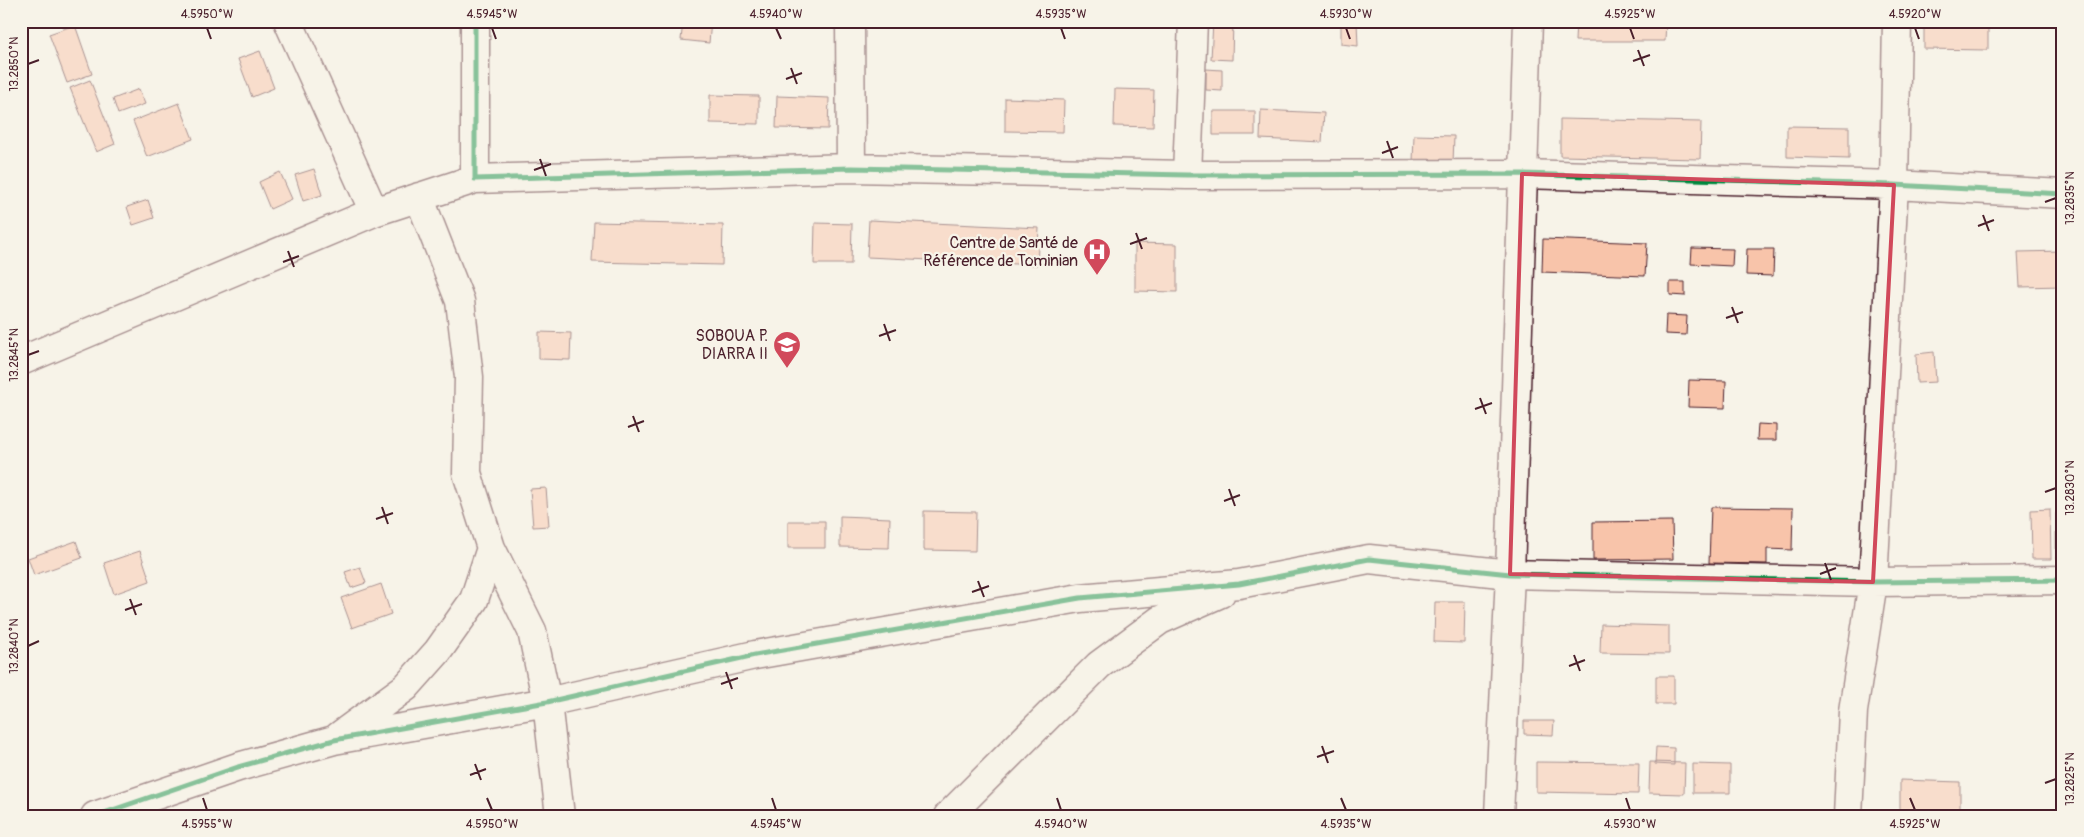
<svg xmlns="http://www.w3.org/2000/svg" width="2084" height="837" viewBox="0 0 2084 837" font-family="Pangolin,sans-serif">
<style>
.building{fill:#f8c4aa;stroke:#4a1f2b}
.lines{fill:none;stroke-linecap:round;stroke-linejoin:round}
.minor-casing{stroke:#4a1f2b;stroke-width:31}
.tertiary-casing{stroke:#4a1f2b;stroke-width:31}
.minor{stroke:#f7f3e8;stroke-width:28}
.tertiary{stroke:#f7f3e8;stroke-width:28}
.cycleway-casing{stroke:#f7f3e8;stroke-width:8}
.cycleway{stroke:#00873e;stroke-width:5}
.marked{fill:none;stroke:#d1495b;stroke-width:4;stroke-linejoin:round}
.ticks{fill:none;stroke:#4a1f2b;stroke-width:2}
.labels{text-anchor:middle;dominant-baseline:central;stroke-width:4.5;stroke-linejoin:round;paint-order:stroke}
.poi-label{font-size:16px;fill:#4a1f2b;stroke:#f7f3e8;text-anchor:end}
.neatline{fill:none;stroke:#4a1f2b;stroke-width:2}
.ticks-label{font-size:12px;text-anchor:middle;fill:#4a1f2b}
</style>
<rect width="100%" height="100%" fill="#f7f3e8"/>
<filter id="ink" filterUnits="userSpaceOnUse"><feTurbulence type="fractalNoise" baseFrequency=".02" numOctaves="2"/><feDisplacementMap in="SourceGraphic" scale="10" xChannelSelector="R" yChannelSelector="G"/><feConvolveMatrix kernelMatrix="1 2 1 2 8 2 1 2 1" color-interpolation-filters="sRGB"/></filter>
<g filter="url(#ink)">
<path class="building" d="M 683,21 L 711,21 L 709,43 L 681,40 Z
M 1213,21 L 1233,21 L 1232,60 L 1211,59 Z
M 1341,21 L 1357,22 L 1358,46 L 1341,44 Z
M 1576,21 L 1666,21 L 1665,41 L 1575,41 Z
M 1924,21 L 1988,21 L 1988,50 L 1924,49 Z
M 75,25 L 92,74 L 67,83 L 49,34 Z
M 260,51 L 274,88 L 252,97 L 238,59 Z
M 1206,69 L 1222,70 L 1222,91 L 1206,90 Z
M 90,80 L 115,144 L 96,152 L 70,88 Z
M 139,89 L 145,104 L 118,114 L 113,99 Z
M 1115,89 L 1154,90 L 1153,127 L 1114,126 Z
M 710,95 L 759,96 L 759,124 L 710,123 Z
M 777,96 L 829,98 L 828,129 L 776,128 Z
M 1005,98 L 1064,100 L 1063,132 L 1005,131 Z
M 179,103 L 193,139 L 147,157 L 133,121 Z
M 1261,110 L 1324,113 L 1322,142 L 1260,139 Z
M 1213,111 L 1255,111 L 1255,135 L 1213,135 Z
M 1560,119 L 1701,122 L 1700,159 L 1560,156 Z
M 1787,126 L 1849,127 L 1849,159 L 1787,157 Z
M 1414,135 L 1454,136 L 1453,163 L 1413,162 Z
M 314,169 L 322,195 L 303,201 L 295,175 Z
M 280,172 L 292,199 L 270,209 L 259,182 Z
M 148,200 L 154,218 L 133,225 L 127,207 Z
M 869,220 L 1039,228 L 1037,265 L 867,257 Z
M 594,222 L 723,225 L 722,265 L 592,262 Z
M 815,223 L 852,224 L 851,264 L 814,264 Z
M 1543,239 L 1647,243 L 1645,276 L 1542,272 Z
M 1135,243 L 1177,244 L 1177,292 L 1135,291 Z
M 1692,248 L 1733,249 L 1732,266 L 1691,264 Z
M 1747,249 L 1774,249 L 1773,276 L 1746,275 Z
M 2063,251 L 2063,286 L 2020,287 L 2018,252 Z
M 1670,282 L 1685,282 L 1685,296 L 1670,295 Z
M 1666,315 L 1687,316 L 1686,335 L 1665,334 Z
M 539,332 L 571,333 L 570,360 L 539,359 Z
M 1934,352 L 1936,382 L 1917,383 L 1916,354 Z
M 1689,380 L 1726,381 L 1725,408 L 1688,407 Z
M 1758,424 L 1776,425 L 1776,440 L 1757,440 Z
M 546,488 L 549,526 L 533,527 L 530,489 Z
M 1711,507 L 1793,508 L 1792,550 L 1767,549 L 1767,564 L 1709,563 Z
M 2050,509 L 2051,559 L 2032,559 L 2031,510 Z
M 924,511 L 976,512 L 975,551 L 924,550 Z
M 2056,513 L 2063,513 L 2063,558 L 2056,558 Z
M 840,516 L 890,518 L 889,548 L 840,547 Z
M 788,521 L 825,521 L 825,548 L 788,548 Z
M 1672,521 L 1673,559 L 1593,560 L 1593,522 Z
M 76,541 L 82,558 L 34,575 L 28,558 Z
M 140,551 L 150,581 L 114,594 L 104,563 Z
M 360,567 L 366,583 L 351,588 L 345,572 Z
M 381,584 L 391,614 L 352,628 L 341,598 Z
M 1435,602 L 1465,602 L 1464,643 L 1434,642 Z
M 1601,624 L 1669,626 L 1669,654 L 1600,653 Z
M 1656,676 L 1674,676 L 1674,704 L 1656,704 Z
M 1524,721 L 1554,721 L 1553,735 L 1524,734 Z
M 1656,747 L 1674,748 L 1674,765 L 1655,764 Z
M 1536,762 L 1639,763 L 1638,794 L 1536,792 Z
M 1650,762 L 1685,763 L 1684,794 L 1649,793 Z
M 1693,764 L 1730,765 L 1730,793 L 1693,793 Z
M 1900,780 L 1960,782 L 1960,812 L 1900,811 Z"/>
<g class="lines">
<defs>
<path id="minor" d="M 288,21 L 374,212
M 475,21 L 475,179 L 851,168 L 1187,175 L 1522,174 L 1894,185 L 2063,194
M 850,21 L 851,168
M 1187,175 L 1193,21
M 419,197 L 460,301 L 469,377 L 467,473 L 491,548 L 532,631 L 547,702 L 560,816
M 21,361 L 374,212 L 475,179
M 339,736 L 406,687 L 438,651 L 474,600 L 491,548
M 95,816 L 238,767 L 334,740 L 547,702 L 755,655 L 1080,598 L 1239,584 L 1369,559 L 1510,574 L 1873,582 L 2063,580
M 948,816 L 1099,665 L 1160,620 L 1221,593
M 1848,816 L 1853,711 L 1873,582 L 1894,185 L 1897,21"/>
<path id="tertiary" d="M 1499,816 L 1510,574 L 1528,21"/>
</defs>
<use href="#minor" class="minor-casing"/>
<use href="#tertiary" class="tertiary-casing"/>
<use href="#minor" class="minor"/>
<use href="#tertiary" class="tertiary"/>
<defs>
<path id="cycleway" d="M 475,21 L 475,179 L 851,168 L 1187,175 L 1522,174 L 1894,185 L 2063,194
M 95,816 L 238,767 L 334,740 L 547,702 L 755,655 L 1080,598 L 1239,584 L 1369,559 L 1510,574 L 1873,582 L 2063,580"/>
</defs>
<use href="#cycleway" class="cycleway-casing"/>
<use href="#cycleway" class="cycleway"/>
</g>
</g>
<path d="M0 0H2084V837H0ZM 1522,174 L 1894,185 L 1873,582 L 1510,574 Z" fill="#f7f3e8" fill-opacity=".55" fill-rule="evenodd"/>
<path class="marked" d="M 1522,174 L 1894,185 L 1873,582 L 1510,574 Z"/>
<path class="ticks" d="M 207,28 L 211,39M 492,28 L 496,39M 776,28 L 781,39M 1061,28 L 1065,39M 1346,28 L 1350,39M 1630,28 L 1634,39M 1915,28 L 1919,39M 1638,50 L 1644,66M 1633,61 L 1650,55M 28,64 L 39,60M 791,68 L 797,84M 786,79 L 802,73M 1387,141 L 1393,158M 1382,153 L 1398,147M 540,159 L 546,176M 534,170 L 551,164M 2045,202 L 2056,198M 1983,215 L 1989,231M 1978,226 L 1994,220M 1136,233 L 1142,249M 1130,244 L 1147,238M 288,251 L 294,267M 283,262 L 299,256M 1732,307 L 1738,323M 1726,318 L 1743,312M 884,324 L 890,341M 879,336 L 896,330M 28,355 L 39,351M 1480,398 L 1486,414M 1475,409 L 1492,403M 633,416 L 639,432M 628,427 L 644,421M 1229,489 L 1235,506M 2045,492 L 2056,488M 1224,501 L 1240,495M 382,507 L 388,524M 376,519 L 393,513M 1825,563 L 1831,580M 1820,574 L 1836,568M 978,581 L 984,597M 972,592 L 989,586M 130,599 L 136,615M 125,610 L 142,604M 28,646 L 39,641M 1574,655 L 1580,671M 1569,666 L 1585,660M 726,672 L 732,689M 721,684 L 738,678M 1322,746 L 1328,763M 1317,757 L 1334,751M 475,764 L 481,780M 470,775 L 486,769M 2045,783 L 2056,779M 203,798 L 207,810M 487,798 L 492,810M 772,798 L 776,810M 1057,798 L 1061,810M 1341,798 L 1346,810M 1626,798 L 1630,810M 1910,798 L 1915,810"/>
<defs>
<symbol id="hospital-pin" viewBox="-11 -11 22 30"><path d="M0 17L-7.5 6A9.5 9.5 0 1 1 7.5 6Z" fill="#d1495b" stroke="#f7f3e8"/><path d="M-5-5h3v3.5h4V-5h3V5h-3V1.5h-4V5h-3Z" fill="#fff"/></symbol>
<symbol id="school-pin" viewBox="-11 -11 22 30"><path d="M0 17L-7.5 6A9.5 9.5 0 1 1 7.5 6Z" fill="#d1495b" stroke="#f7f3e8"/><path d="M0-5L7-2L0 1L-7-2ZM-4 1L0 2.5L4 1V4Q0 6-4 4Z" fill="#fff"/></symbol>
</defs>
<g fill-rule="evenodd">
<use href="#hospital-pin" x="1081" y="236" width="32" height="43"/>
<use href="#school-pin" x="771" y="329" width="32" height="43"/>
</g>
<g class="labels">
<g class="poi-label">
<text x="1078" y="243">Centre de Santé de<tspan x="1078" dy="18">Référence de Tominian</tspan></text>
<text x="768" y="336">SOBOUA P.<tspan x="768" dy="18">DIARRA II</tspan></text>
</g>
</g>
<rect width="2084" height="837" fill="none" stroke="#f7f3e8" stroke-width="55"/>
<rect x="28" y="28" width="2028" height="782" class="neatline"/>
<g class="ticks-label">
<text x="207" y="18">4.5950°W</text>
<text x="492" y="18">4.5945°W</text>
<text x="776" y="18">4.5940°W</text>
<text x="1061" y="18">4.5935°W</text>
<text x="1346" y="18">4.5930°W</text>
<text x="1630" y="18">4.5925°W</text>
<text x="1915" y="18">4.5920°W</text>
<text transform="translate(14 64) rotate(-90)" y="4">13.2850°N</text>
<text transform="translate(2070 198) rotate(-90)" y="4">13.2835°N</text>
<text transform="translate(14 355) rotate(-90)" y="4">13.2845°N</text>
<text transform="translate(2070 488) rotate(-90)" y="4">13.2830°N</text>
<text transform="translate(14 646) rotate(-90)" y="4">13.2840°N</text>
<text transform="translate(2070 779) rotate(-90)" y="4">13.2825°N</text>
<text x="207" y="828">4.5955°W</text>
<text x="492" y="828">4.5950°W</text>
<text x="776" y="828">4.5945°W</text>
<text x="1061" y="828">4.5940°W</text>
<text x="1346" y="828">4.5935°W</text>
<text x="1630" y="828">4.5930°W</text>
<text x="1915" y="828">4.5925°W</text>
</g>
</svg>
